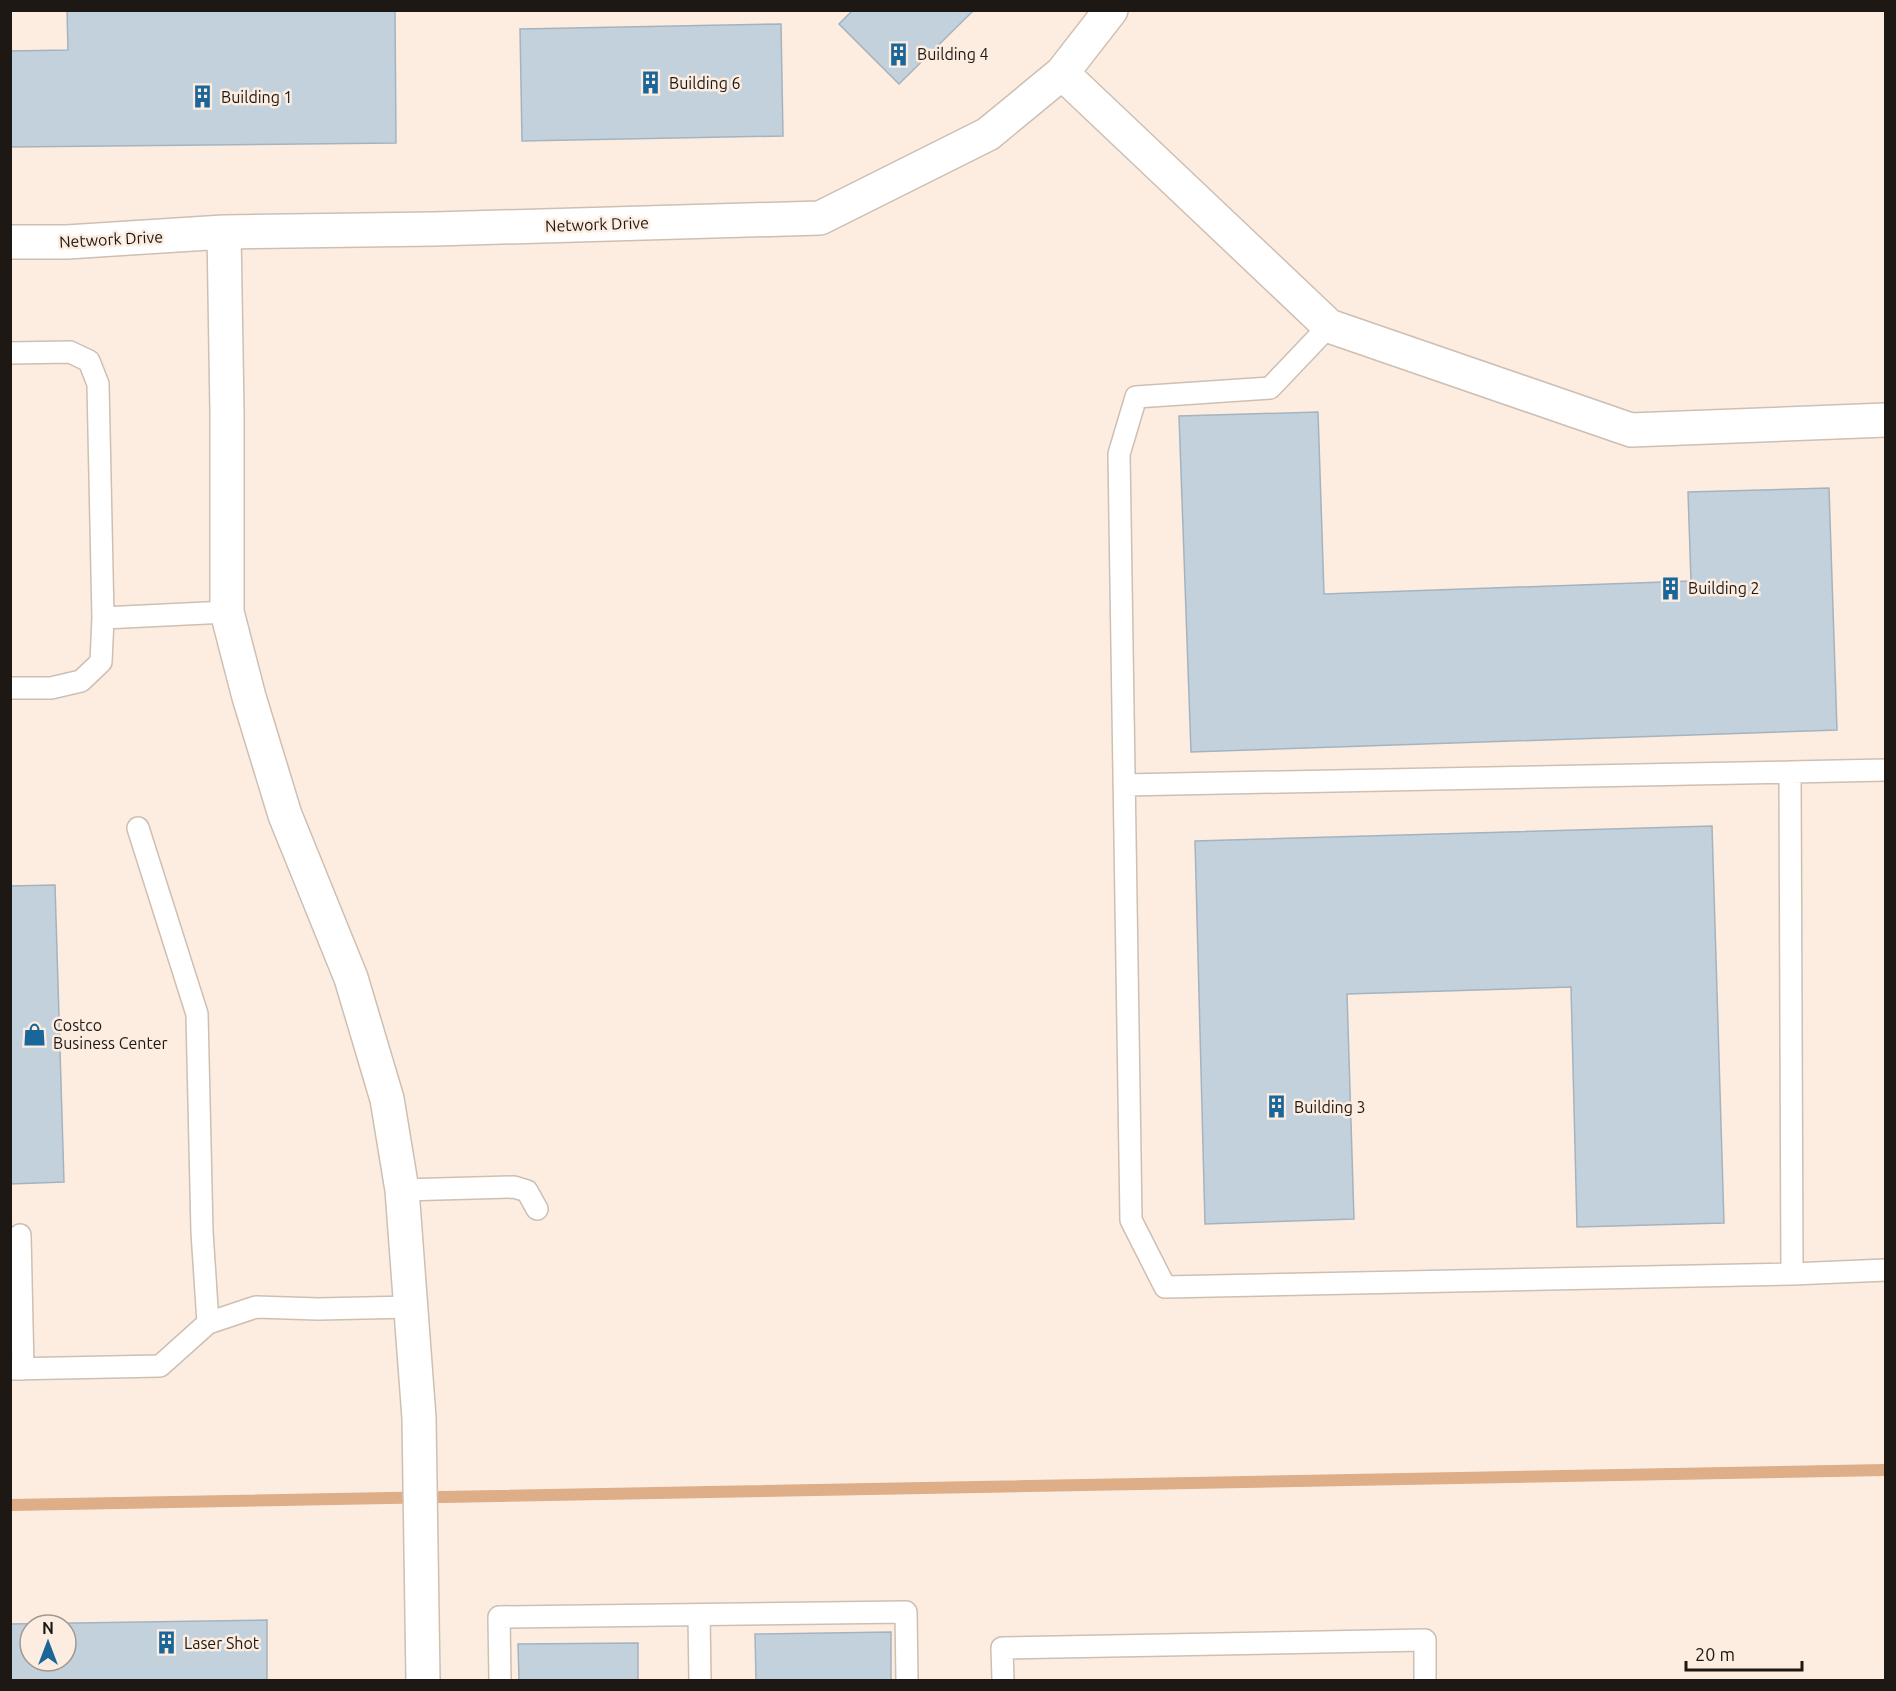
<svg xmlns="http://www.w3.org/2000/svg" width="1896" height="1691" viewBox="0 0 1896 1691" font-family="Ubuntu,sans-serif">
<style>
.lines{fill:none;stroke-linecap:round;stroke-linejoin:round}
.stream{stroke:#ddae88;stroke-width:12}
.building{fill:#c3d1dd;stroke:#a5b3bf;stroke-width:1.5;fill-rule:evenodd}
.service-casing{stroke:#cebfb3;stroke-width:24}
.minor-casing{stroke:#cebfb3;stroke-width:36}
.service{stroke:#fff;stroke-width:21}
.minor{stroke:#fff;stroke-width:33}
.labels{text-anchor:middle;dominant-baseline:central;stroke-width:5;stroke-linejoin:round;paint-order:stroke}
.poi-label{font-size:16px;fill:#1d1814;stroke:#fdede1;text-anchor:start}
.street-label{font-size:16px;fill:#1d1814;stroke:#fdede1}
</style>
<rect width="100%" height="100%" fill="#fdede1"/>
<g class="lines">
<path class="stream" d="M 10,1505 L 1886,1470"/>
</g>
<path class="building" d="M 67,10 L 395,10 L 396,143 L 10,147 L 10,51 L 68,50 Z
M 853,10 L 974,10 L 899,84 L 839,24 Z
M 781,24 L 783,136 L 522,141 L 520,29 Z
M 1318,412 L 1324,594 L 1691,581 L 1688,492 L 1829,488 L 1837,730 L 1191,752 L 1179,416 Z
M 1712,826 L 1724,1223 L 1577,1227 L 1571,987 L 1347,994 L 1354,1219 L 1205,1224 L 1195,841 Z
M 55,885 L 64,1182 L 10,1184 L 10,886 Z
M 267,1620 L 267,1680 L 10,1680 L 10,1624 ZM 30,1625 L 66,1625 L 66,1661 L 30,1661 Z
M 891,1632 L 891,1680 L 756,1680 L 755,1634 Z
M 638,1643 L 638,1680 L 519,1680 L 518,1644 Z"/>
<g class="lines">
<defs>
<path id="service" d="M 10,353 L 70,352 L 89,361 L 98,384 L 103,618
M 10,688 L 51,688 L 81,681 L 101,662 L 103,618 L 227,612
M 1790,772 L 1886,770
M 1124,785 L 1790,772 L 1792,1274 L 1165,1287 L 1131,1220 L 1119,454 L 1136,397 L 1270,388 L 1329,326
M 138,828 L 197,1014 L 202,1232 L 208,1323
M 402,1190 L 514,1187 L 527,1191 L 537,1209
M 20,1235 L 23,1369
M 1792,1274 L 1886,1270
M 10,1369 L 160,1366 L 208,1323 L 256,1307 L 318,1309 L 411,1307
M 699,1615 L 700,1680
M 500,1680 L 499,1617 L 906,1612 L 907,1680
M 1003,1680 L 1002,1648 L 1425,1640 L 1425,1680"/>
<path id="minor" d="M 1062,73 L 1329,326 L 1631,430 L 1886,420
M 224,232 L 227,413 L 227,612 L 249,697 L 285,815 L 351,978 L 387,1099 L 402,1190 L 419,1418 L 423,1680
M 10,242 L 67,242 L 224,232 L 434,229 L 820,218 L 988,134 L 1062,73 L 1111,10"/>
</defs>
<use href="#service" class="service-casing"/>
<use href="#minor" class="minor-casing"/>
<use href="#service" class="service"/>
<use href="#minor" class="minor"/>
</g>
<defs>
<symbol id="building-bare" viewBox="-9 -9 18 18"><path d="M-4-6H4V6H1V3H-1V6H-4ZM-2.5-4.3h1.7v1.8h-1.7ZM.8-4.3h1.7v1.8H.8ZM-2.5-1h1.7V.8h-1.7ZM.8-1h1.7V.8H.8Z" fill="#1b6699" stroke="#fdede1" stroke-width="2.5" paint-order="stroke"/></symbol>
<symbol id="shop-bare" viewBox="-9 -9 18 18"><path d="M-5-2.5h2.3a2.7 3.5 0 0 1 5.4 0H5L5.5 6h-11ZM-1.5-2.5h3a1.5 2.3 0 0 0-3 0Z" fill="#1b6699" stroke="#fdede1" stroke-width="2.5" paint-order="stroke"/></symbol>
</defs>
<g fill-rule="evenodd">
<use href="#building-bare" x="882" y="38" width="33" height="33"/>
<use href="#building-bare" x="634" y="66" width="33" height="33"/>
<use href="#building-bare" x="186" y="80" width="33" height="33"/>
<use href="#building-bare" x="1654" y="572" width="33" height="33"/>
<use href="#shop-bare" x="18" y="1018" width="33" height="33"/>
<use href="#building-bare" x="1260" y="1090" width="33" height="33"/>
<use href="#building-bare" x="150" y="1626" width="33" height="33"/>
</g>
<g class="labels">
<g class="poi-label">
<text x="917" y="54">Building 4</text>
<text x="669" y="83">Building 6</text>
<text x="221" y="97">Building 1</text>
<text x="1688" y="588">Building 2</text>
<text x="53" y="1025">Costco<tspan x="53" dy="18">Business Center</tspan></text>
<text x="1294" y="1107">Building 3</text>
<text x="184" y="1643">Laser Shot</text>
</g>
<g class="street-label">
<text transform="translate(597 224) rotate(-2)">Network Drive</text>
<text transform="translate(111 239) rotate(-3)">Network Drive</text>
</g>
</g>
<rect width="1896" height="1691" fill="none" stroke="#1d1814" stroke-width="24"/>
<g transform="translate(48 1643)"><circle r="28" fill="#fdede1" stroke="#a3988f" stroke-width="1.5"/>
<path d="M0-4.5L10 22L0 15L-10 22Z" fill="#1b6699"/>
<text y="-9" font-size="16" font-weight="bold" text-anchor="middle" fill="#1d1814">N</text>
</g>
<path d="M1686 1661v9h116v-9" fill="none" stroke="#1d1814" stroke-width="3"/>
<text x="1695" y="1661" font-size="18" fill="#1d1814" stroke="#fdede1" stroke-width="4.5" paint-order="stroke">20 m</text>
</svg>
